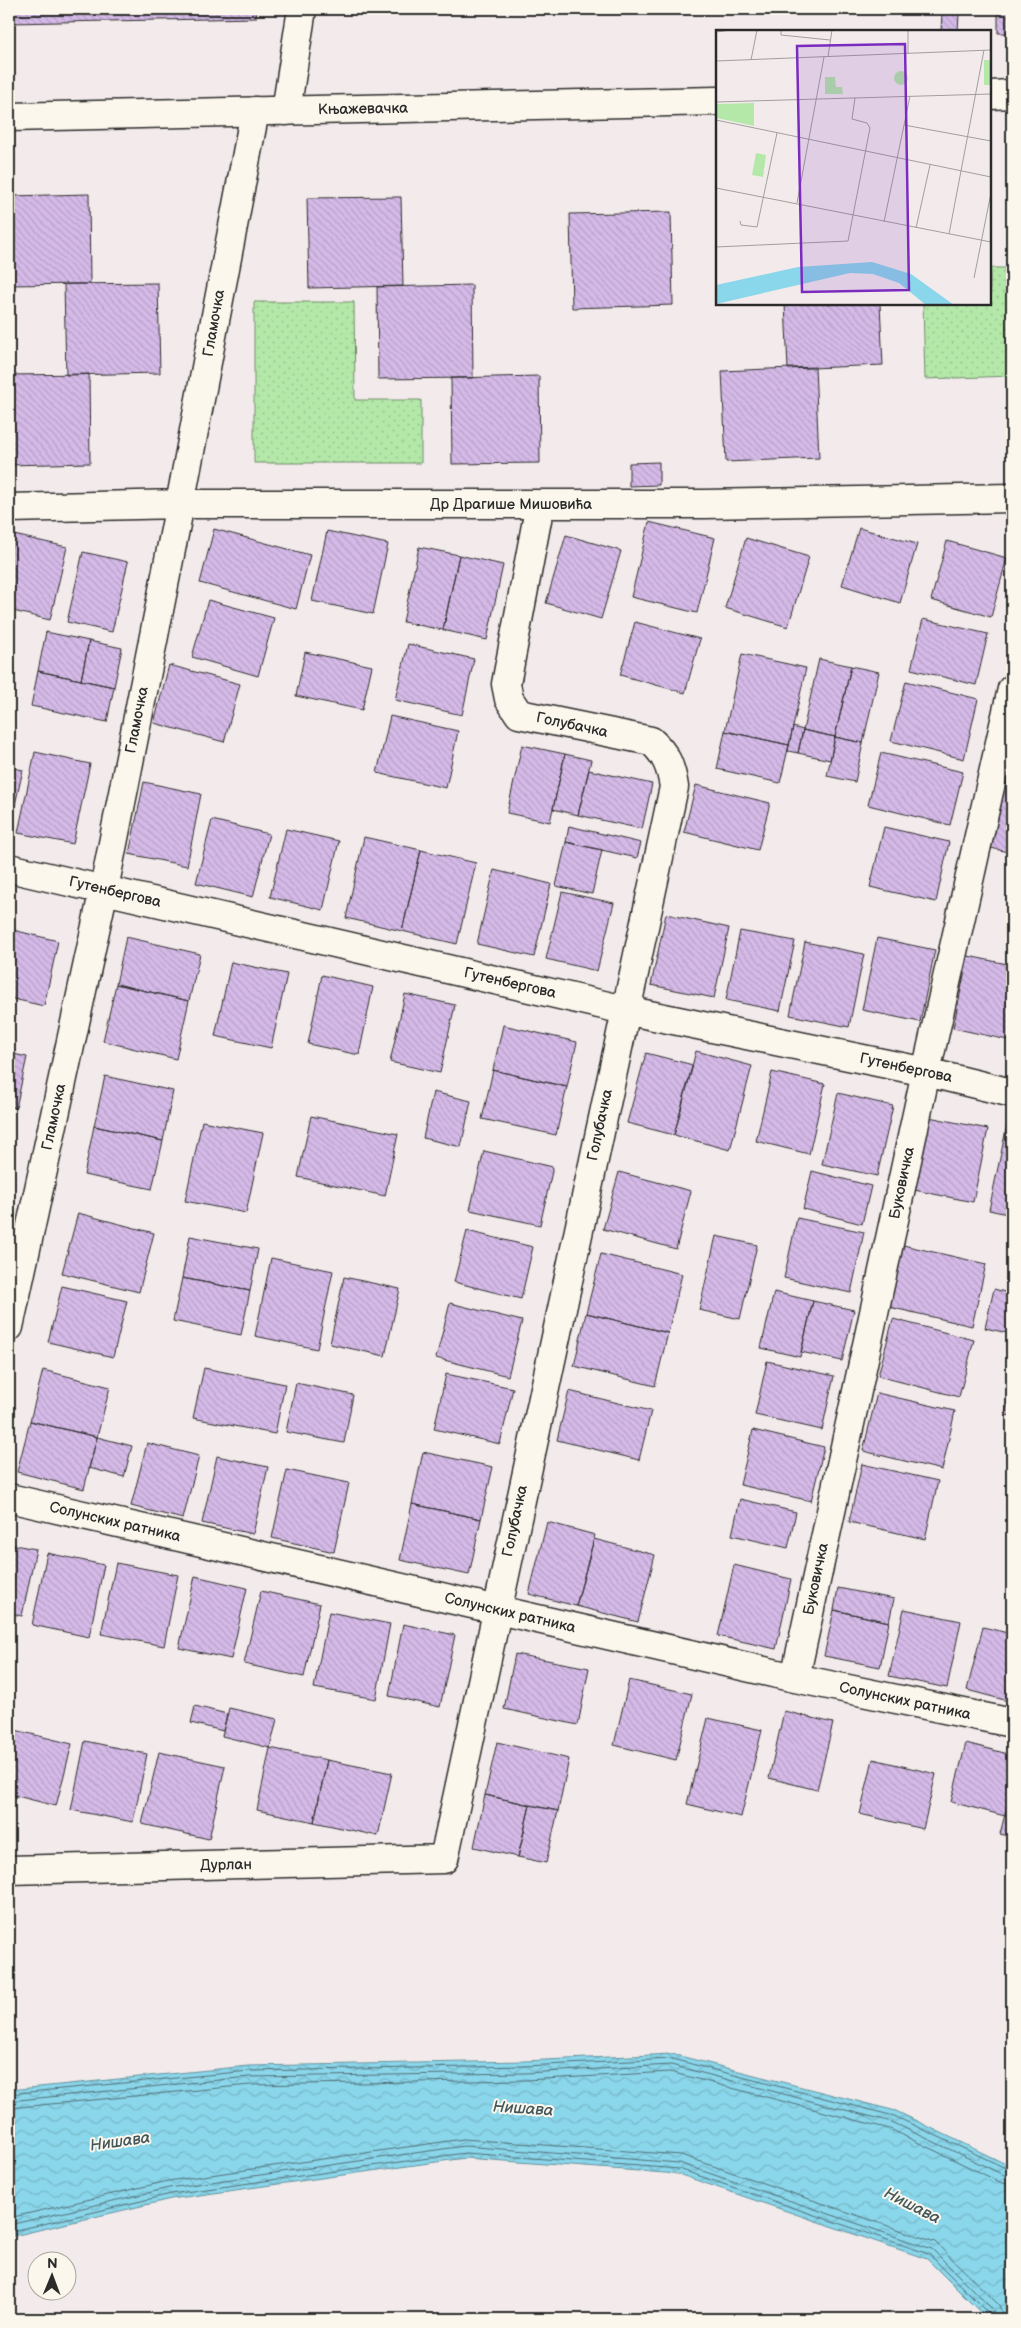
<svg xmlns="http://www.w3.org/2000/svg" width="1021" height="2328" viewBox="0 0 1021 2328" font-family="'Balsamiq Sans',sans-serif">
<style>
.grass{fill:url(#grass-dots);stroke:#708a6a}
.water{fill:url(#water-waves);stroke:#64929e}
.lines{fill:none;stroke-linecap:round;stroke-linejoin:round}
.shore{stroke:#516f77;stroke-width:1}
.building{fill:url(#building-back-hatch);stroke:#2b2b2b}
.street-casing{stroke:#2b2b2b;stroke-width:31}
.secondary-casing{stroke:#2b2b2b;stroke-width:31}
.street{stroke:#fbf7ec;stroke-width:28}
.secondary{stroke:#fbf7ec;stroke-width:28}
.labels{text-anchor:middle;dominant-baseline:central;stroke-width:4;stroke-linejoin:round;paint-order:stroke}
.street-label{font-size:15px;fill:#2b2b2b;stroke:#fbf7ec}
.water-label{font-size:16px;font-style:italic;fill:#43565b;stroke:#fbf7ec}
.inset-road{fill:none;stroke:#a39e9e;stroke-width:1}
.view{fill:#7b2cbf;fill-opacity:0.15;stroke:#7b2cbf;stroke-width:2.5}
.inset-edge{fill:none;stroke:#2b2b2b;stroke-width:2.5}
</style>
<defs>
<pattern id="grass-dots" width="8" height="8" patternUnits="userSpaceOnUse" patternTransform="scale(1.25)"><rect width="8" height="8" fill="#b4e8a9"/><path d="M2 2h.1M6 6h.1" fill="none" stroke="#9bc792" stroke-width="1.8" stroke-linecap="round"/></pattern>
<pattern id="water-waves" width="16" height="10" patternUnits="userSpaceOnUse" patternTransform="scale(1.25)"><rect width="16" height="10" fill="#8ad6ea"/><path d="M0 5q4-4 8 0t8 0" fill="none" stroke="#77b8c9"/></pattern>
<pattern id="building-back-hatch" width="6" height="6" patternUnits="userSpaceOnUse" patternTransform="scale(1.25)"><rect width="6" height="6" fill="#d5bae8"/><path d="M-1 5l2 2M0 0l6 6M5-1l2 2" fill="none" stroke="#b7a0c7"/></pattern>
</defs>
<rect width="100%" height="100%" fill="#f3ebeb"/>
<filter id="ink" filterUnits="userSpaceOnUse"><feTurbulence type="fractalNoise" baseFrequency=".02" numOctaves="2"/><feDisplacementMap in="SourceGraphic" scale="10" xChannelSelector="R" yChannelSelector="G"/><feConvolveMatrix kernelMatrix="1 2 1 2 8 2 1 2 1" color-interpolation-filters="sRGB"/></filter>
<g filter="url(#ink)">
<path class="grass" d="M 990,268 L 1012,268 L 1012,376 L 925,379 L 923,304 L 990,304 Z
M 254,302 L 354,302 L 355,400 L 421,400 L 421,463 L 254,463 Z"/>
<path class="water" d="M 672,2054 L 896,2111 L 1012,2167 L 1012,2319 L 987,2319 L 927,2259 L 678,2174 L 465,2158 L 171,2199 L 9,2237 L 9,2090 L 248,2066 L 524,2061 Z"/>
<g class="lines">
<path class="shore" d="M 9,2094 L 249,2071 L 524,2066 L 672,2059 L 894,2116 L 1012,2171
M 9,2101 L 249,2077 L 525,2073 L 671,2065 L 892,2122 L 1006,2176 L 1012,2177
M 9,2108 L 250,2085 L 525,2080 L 670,2072 L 890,2129 L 1002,2183 L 1012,2185
M 9,2218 L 168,2181 L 463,2139 L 681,2155 L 935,2242 L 999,2305 L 1004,2319
M 9,2225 L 169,2188 L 464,2146 L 679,2163 L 932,2249 L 993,2310 L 996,2319
M 9,2232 L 171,2194 L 465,2153 L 679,2169 L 929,2254 L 989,2314 L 990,2319"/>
</g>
<path class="building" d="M 11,9 L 256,9 L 256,18 L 11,23 Z
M 998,11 L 1012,11 L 1012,33 L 998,33 Z
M 942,13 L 959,14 L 958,31 L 941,31 Z
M 89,194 L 90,284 L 9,285 L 9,196 Z
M 401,197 L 403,286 L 309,288 L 307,198 Z
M 671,212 L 673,305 L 572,308 L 570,214 Z
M 158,283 L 160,373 L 66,375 L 64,284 Z
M 472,285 L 473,378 L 378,379 L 377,287 Z
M 785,304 L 880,304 L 883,365 L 788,369 Z
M 815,367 L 819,458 L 726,462 L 722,371 Z
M 89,374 L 90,463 L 9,465 L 9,375 Z
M 539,376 L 540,463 L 452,464 L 451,378 Z
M 659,462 L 659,485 L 629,486 L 629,463 Z
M 649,522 L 715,538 L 697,613 L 631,597 Z
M 859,528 L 917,544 L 900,603 L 842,585 Z
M 214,529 L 310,555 L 296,609 L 200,583 Z
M 327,531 L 388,544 L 373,614 L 312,601 Z
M 14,535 L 67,547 L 50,620 L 9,610 L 9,557 Z
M 566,535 L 621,551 L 601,619 L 546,603 Z
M 746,538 L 809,557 L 788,627 L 725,608 Z
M 947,541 L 1007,558 L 991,617 L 931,600 Z
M 419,547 L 459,555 L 443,630 L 403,622 Z
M 83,552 L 128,562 L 112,632 L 67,622 Z
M 459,555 L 503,565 L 487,640 L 443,630 Z
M 208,600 L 274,618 L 258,676 L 192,657 Z
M 923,619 L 988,634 L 976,685 L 911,669 Z
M 635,622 L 700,639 L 685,693 L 620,675 Z
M 46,632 L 89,641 L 81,680 L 38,671 Z
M 89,641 L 122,648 L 114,687 L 81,680 Z
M 408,644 L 474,659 L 462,715 L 395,700 Z
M 305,652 L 372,666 L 362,710 L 296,696 Z
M 742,654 L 806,668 L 789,745 L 725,731 Z
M 819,659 L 851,666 L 835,737 L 803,730 Z
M 169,665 L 240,684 L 224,742 L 154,723 Z
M 851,666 L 879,672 L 863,743 L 835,737 Z
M 38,671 L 114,687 L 107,722 L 31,706 Z
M 906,681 L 978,699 L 964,759 L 891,741 Z
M 390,716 L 458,731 L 446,788 L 377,773 Z
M 793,727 L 803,730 L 798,753 L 788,751 Z
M 803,730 L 835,737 L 830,760 L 798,753 Z
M 725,731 L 789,745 L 780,783 L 717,769 Z
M 835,737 L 863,743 L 855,782 L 827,776 Z
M 522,745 L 565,754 L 550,822 L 507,813 Z
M 35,752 L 90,764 L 73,844 L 18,833 Z
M 881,753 L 963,772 L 950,825 L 868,805 Z
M 565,754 L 591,760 L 578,815 L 553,809 Z
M 9,767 L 23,770 L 9,831 Z
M 589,770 L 652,784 L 642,829 L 578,815 Z
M 144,782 L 201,794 L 187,866 L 129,854 Z
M 1006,783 L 1012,785 L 1012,853 L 991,848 Z
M 696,785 L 770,803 L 758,850 L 684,832 Z
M 212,820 L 269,834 L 253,897 L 196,883 Z
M 569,826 L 641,843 L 637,858 L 566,842 Z
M 884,827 L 949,842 L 936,902 L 870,887 Z
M 286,829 L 339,841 L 323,910 L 270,897 Z
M 364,837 L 421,850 L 402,931 L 346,918 Z
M 566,842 L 602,850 L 592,894 L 556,886 Z
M 421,850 L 476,863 L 457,944 L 402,931 Z
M 494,870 L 551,884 L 534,957 L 477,944 Z
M 562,892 L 614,903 L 597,971 L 546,959 Z
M 666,914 L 729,928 L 714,998 L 651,985 Z
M 9,929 L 58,941 L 44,1006 L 9,998 Z
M 740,931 L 795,941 L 780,1011 L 726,1000 Z
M 126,937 L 200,954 L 189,1001 L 116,984 Z
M 877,938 L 935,950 L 920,1022 L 862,1010 Z
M 805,942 L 864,954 L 849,1027 L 790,1015 Z
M 968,956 L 1012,965 L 1012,1041 L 953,1028 Z
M 231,962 L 287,974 L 271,1048 L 215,1036 Z
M 322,975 L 373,987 L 359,1055 L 308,1044 Z
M 116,984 L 189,1001 L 176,1059 L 103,1041 Z
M 405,994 L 455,1005 L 440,1073 L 390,1062 Z
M 503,1025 L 577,1042 L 567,1087 L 493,1070 Z
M 696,1051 L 752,1066 L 730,1150 L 674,1135 Z
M 9,1053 L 27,1057 L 16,1108 L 9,1106 Z
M 646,1053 L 693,1065 L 674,1135 L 627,1123 Z
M 493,1070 L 567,1087 L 556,1135 L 482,1119 Z
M 772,1072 L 825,1084 L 809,1154 L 756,1141 Z
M 105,1076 L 173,1091 L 163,1141 L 94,1126 Z
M 433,1092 L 471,1101 L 461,1147 L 423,1138 Z
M 838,1093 L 893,1106 L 877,1176 L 822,1164 Z
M 311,1116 L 398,1134 L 385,1196 L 298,1177 Z
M 929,1117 L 988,1129 L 973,1202 L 914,1190 Z
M 202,1121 L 263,1133 L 246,1213 L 185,1201 Z
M 1007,1125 L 1012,1127 L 1012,1215 L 989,1210 Z
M 94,1126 L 163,1141 L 152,1189 L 84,1175 Z
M 484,1151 L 553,1167 L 540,1225 L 470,1210 Z
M 812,1171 L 871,1186 L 862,1224 L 803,1209 Z
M 619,1172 L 691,1191 L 676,1249 L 603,1229 Z
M 78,1213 L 154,1233 L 139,1292 L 62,1273 Z
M 797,1218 L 864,1232 L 851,1293 L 784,1278 Z
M 467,1231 L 533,1247 L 521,1299 L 454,1282 Z
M 190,1236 L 258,1249 L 250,1291 L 182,1278 Z
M 716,1236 L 757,1245 L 740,1319 L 699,1310 Z
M 903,1245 L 986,1264 L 972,1326 L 889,1307 Z
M 601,1254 L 682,1274 L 668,1333 L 586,1313 Z
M 271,1258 L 333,1271 L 317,1349 L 255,1336 Z
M 344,1277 L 400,1289 L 385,1356 L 330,1344 Z
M 182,1278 L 250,1291 L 241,1335 L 173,1321 Z
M 62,1286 L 127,1301 L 113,1357 L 48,1342 Z
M 994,1289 L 1012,1294 L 1012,1334 L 985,1328 Z
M 774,1292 L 813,1301 L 800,1357 L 761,1348 Z
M 813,1301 L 854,1310 L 842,1361 L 801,1352 Z
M 450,1303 L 522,1321 L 508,1376 L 436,1358 Z
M 586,1313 L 668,1333 L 655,1386 L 574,1366 Z
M 893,1319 L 974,1340 L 959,1397 L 878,1376 Z
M 767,1361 L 834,1376 L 822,1430 L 755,1415 Z
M 204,1368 L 285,1384 L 275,1434 L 193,1418 Z
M 43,1370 L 110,1387 L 97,1437 L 30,1421 Z
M 446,1374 L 513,1388 L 500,1444 L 434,1429 Z
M 296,1383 L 353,1395 L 344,1443 L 286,1432 Z
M 1012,1385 L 1012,1416 L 1005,1415 Z
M 569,1391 L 651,1411 L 639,1460 L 557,1440 Z
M 877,1393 L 955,1411 L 942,1470 L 863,1451 Z
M 30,1421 L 97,1437 L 84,1489 L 17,1472 Z
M 753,1430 L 824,1447 L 811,1501 L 740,1485 Z
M 97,1437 L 132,1446 L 124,1477 L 89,1468 Z
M 147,1443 L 199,1456 L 183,1519 L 131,1506 Z
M 423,1452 L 493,1467 L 481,1519 L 412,1504 Z
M 217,1456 L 268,1467 L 253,1534 L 202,1523 Z
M 862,1464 L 938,1481 L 925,1539 L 849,1522 Z
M 287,1470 L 349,1483 L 334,1552 L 272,1538 Z
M 740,1499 L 796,1512 L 788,1548 L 732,1535 Z
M 412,1504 L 481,1519 L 469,1575 L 400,1560 Z
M 547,1522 L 595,1535 L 576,1606 L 529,1594 Z
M 594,1539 L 655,1555 L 638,1622 L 576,1606 Z
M 9,1544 L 36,1549 L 22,1616 L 9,1613 Z
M 47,1553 L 104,1565 L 89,1637 L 32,1625 Z
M 116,1563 L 178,1575 L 164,1646 L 101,1634 Z
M 734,1565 L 791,1579 L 776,1649 L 718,1636 Z
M 195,1576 L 247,1588 L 231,1659 L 179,1648 Z
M 838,1588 L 894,1599 L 889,1622 L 834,1610 Z
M 261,1591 L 320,1604 L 304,1677 L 244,1664 Z
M 904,1609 L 961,1621 L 947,1688 L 889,1676 Z
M 834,1610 L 889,1622 L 880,1667 L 824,1656 Z
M 329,1612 L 390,1624 L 376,1699 L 314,1688 Z
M 403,1624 L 455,1635 L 440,1707 L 389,1696 Z
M 983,1627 L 1012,1634 L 1012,1702 L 967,1690 Z
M 515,1654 L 589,1668 L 578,1725 L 504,1709 Z
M 629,1680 L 692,1694 L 676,1760 L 614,1745 Z
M 195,1706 L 227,1714 L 223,1731 L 191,1723 Z
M 229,1708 L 277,1719 L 270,1748 L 222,1736 Z
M 784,1711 L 833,1723 L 817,1790 L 769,1778 Z
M 708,1718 L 762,1730 L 741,1817 L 687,1804 Z
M 11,1729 L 72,1744 L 56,1806 L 9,1794 L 9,1738 Z
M 85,1741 L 147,1754 L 133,1822 L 71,1810 Z
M 497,1742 L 569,1759 L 558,1811 L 485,1795 Z
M 966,1743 L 1012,1755 L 1012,1786 L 1005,1816 L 951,1802 Z
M 270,1748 L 327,1760 L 314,1822 L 257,1810 Z
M 159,1752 L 225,1766 L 209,1839 L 142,1824 Z
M 873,1759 L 936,1774 L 923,1829 L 860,1814 Z
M 327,1760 L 392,1773 L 378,1836 L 314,1822 Z
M 1012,1786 L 1012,1837 L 1000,1834 Z
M 485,1795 L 530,1805 L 518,1857 L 474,1847 Z
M 530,1805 L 558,1811 L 546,1863 L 518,1857 Z"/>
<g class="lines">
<defs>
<path id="street" d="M 286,111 L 302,9
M 9,508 L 180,504 L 705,504 L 1012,498
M 9,868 L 625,1010 L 926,1072 L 1012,1093
M 9,1327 L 104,889 L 180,504 L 255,111
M 9,1498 L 795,1678 L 1012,1723
M 795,1678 L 926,1072 L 1012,689
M 9,1870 L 444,1859 L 674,787 C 671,767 666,754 651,741 L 519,714 L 509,699 L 506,684 L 540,504"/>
<path id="secondary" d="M 990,95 L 1012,94
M 9,117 L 717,101"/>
</defs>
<use href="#street" class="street-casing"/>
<use href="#secondary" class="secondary-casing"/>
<use href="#street" class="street"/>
<use href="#secondary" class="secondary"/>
</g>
</g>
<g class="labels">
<g class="street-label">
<text transform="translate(363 109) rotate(-1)">Књажевачка</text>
<text transform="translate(214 323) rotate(-80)">Гламочка</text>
<text x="511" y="504">Др Драгише Мишовића</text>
<text transform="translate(137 720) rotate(-79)">Гламочка</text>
<text transform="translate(572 725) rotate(12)">Голубачка</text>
<text transform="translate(115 892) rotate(13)">Гутенбергова</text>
<text transform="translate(510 983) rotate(13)">Гутенбергова</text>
<text transform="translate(906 1068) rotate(12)">Гутенбергова</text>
<text transform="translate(54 1117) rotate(-78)">Гламочка</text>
<text transform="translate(600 1125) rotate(-78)">Голубачка</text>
<text transform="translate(902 1183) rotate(-78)">Буковичка</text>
<text transform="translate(515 1521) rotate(-78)">Голубачка</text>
<text transform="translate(115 1522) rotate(13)">Солунских ратника</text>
<text transform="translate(816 1579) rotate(-78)">Буковичка</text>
<text transform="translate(510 1613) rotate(13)">Солунских ратника</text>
<text transform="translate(905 1701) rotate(12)">Солунских ратника</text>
<text transform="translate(226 1865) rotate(-1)">Дурлан</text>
</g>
<g class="water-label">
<text transform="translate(523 2109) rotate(4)">Нишава</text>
<text transform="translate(120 2142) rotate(-8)">Нишава</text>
<text transform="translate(912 2206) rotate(27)">Нишава</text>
</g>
</g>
<g transform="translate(716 30)">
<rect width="275" height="275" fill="#f3ebeb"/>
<path d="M 268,30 L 275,30 L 275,55 L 268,55 ZM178 48a7 7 0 1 1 14 0a7 7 0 1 1-14 0ZM 109,47 L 119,47 L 120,57 L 126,57 L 127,64 L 109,64 ZM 38,73 L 38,96 L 1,88 L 1,74 Z" fill="#b4e8a9"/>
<path d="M 40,123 L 50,125 L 47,147 L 36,145 Z" fill="#b4e8a9"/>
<path d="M 156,232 L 195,244 L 238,275 L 210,275 L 183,253 L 157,244 L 134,243 L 0,274 L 0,255 L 82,237 Z" fill="#8ad6ea"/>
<path class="inset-road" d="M 65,0 L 65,5 L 114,10M 192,0 L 192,24M 0,2 L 15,0M 112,27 L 116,0M 35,30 L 41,0M 0,31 L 275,20M 0,72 L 275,64M 0,90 L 275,147M 188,95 L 275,111M 0,158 L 275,212M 81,173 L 108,27M 24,191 L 25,195 L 41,197 L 61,103M 168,192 L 194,66M 200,198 L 214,135M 233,204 L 268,20M 0,217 L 132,211 L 154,98 L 151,93 L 136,89 L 139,68M 258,248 L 275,163"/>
<path class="view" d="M 189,14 L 193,260 L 86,262 L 81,16 Z"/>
<rect width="275" height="275" class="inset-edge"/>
</g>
<rect width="1021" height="2328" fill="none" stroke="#fbf7ec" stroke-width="30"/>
<rect x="15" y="15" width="991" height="2298" fill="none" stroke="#2b2b2b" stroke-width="2" filter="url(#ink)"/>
<g transform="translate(52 2276) rotate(1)"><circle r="24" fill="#fbf7ec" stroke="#a8a59f"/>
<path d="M0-4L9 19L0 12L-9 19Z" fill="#2b2b2b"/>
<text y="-8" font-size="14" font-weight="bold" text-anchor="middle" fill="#2b2b2b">N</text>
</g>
</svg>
